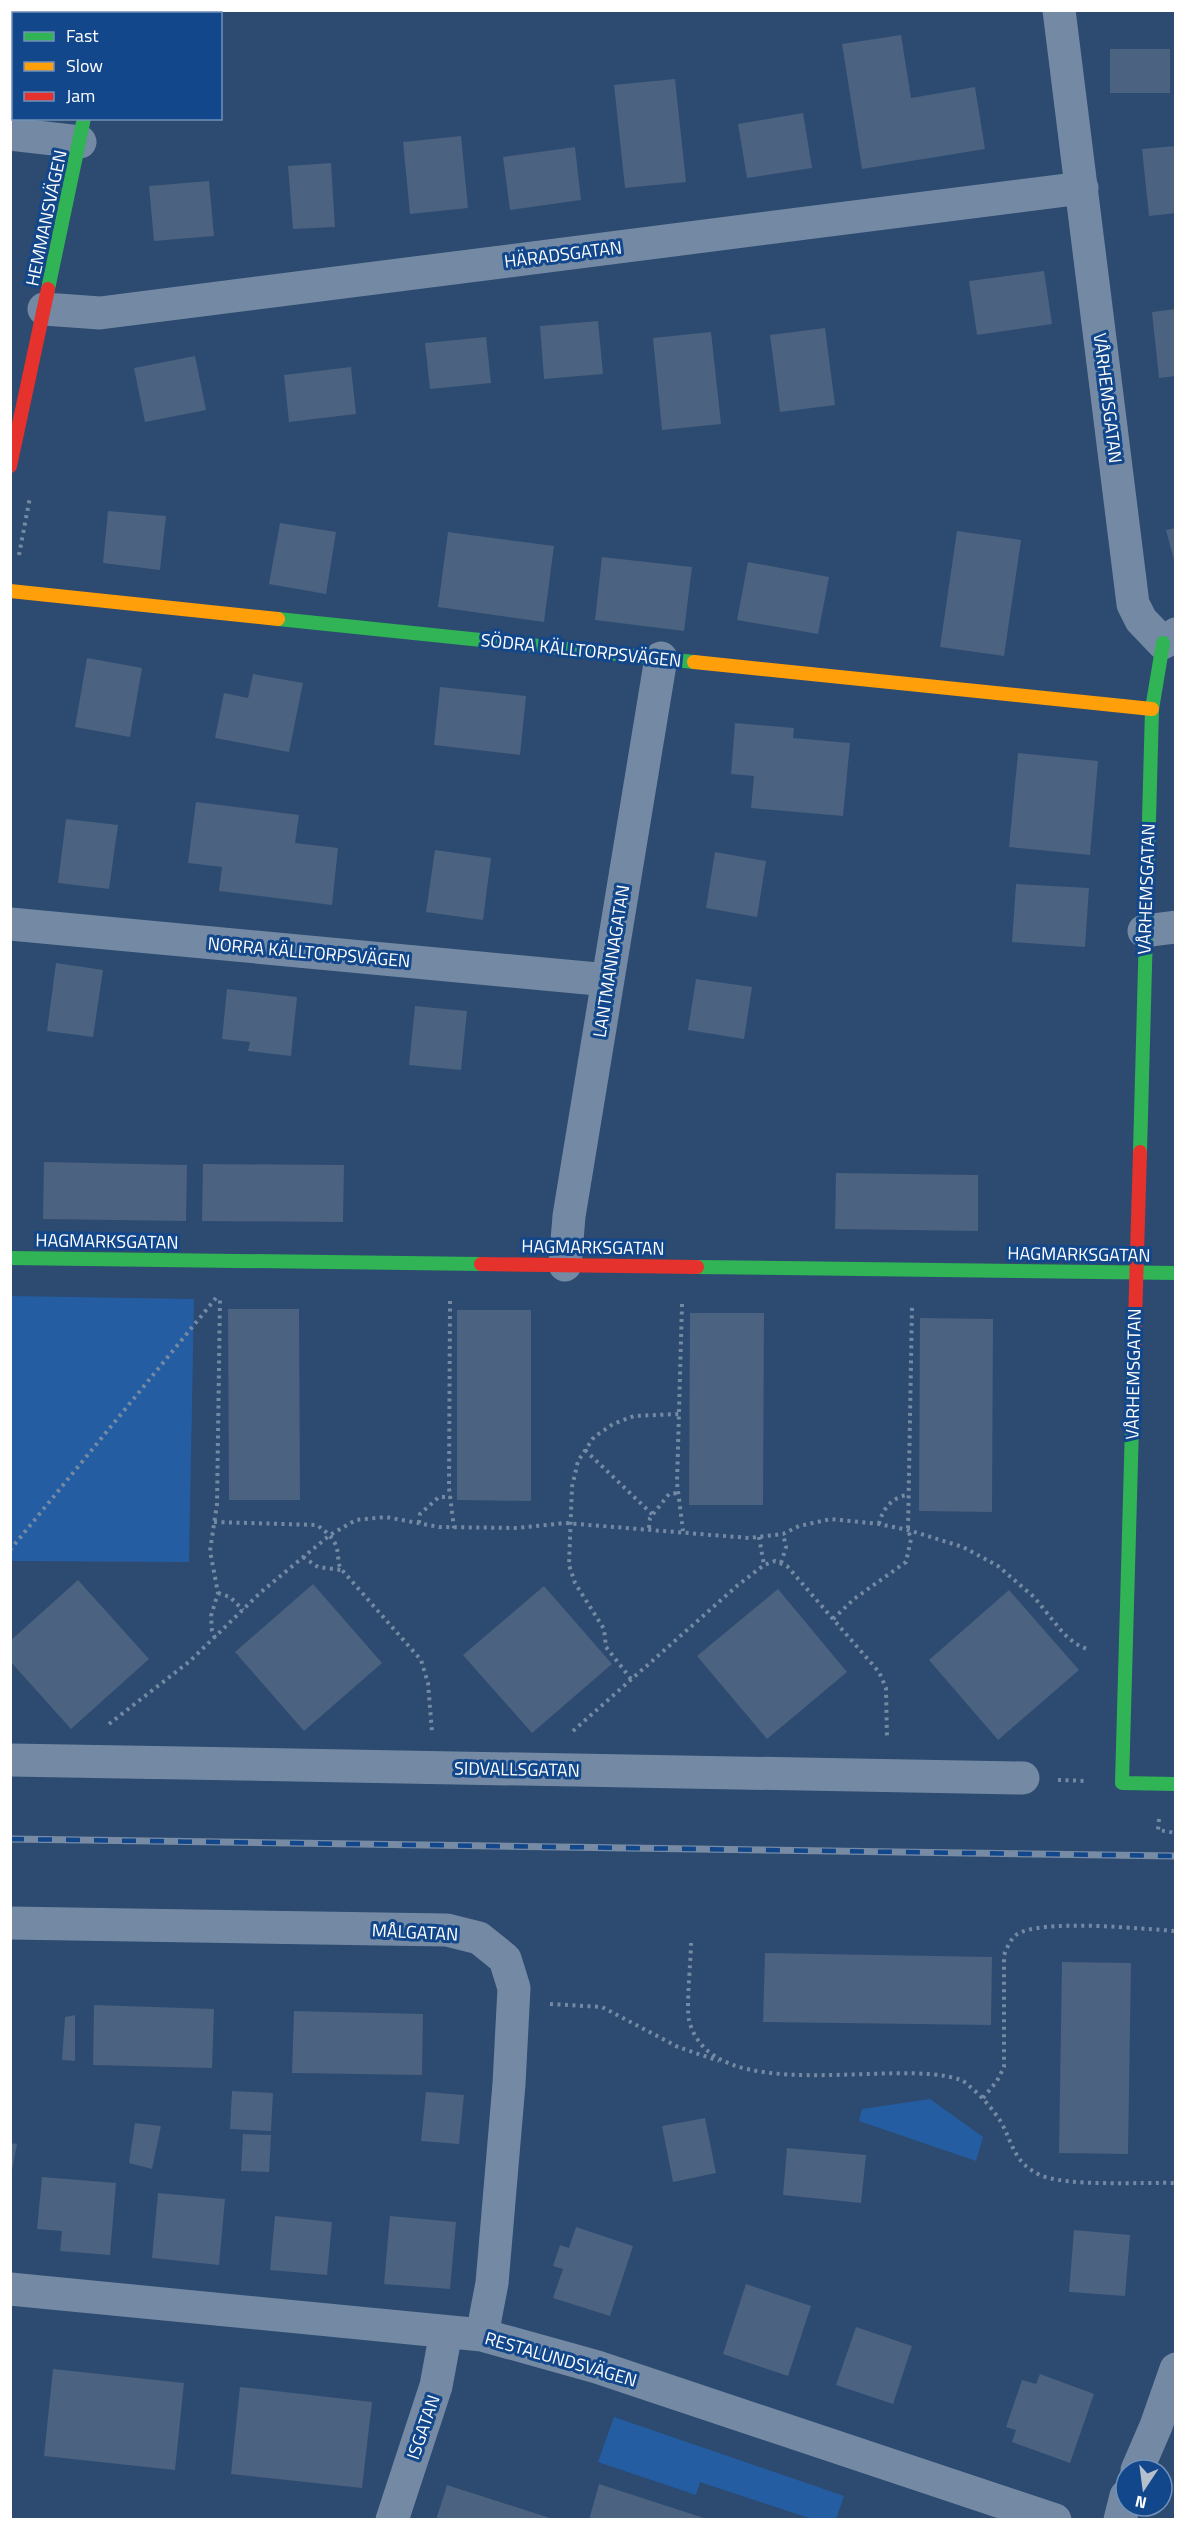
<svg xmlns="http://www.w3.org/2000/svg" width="1186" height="2530" viewBox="0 0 1186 2530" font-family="'Titillium Web',sans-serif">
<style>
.green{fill:#255da3}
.building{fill:#4b6280}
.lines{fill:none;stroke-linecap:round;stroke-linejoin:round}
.path{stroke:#748aa4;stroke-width:4;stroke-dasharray:3 4.5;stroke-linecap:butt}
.street{stroke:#748aa4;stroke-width:33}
.fast{stroke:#30b455;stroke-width:14}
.slow{stroke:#ff9f0a;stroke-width:14}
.jam{stroke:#e5322d;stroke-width:14}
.rail-casing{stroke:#778ba4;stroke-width:7}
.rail{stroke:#12478b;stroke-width:4.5;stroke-dasharray:14;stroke-linecap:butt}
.labels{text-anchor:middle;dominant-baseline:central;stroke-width:6;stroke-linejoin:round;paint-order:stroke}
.street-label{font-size:18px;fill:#fff;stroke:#12478b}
</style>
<rect width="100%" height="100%" fill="#2d4a70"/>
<path class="green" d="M 11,1296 L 194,1299 L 189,1562 L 11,1561 Z
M 930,2099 L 983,2137 L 976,2161 L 859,2121 L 862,2109 Z
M 614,2417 L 844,2496 L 836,2519 L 812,2519 L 700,2482 L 696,2495 L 598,2462 Z"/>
<path class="building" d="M 10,13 L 14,14 L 14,90 L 10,89 Z
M 901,35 L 911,98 L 975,87 L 985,149 L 862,169 L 842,44 Z
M 1110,49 L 1170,49 L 1170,93 L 1110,93 Z
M 675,79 L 686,182 L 625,188 L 614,85 Z
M 803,113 L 812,168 L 747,178 L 738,124 Z
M 461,136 L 468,208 L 410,214 L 403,142 Z
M 1176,146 L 1176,213 L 1149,216 L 1142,149 Z
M 575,147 L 581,200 L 510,210 L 503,157 Z
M 331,163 L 335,227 L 293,229 L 288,166 Z
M 209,181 L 214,236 L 154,241 L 149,186 Z
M 1044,271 L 1052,324 L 977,335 L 969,281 Z
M 1176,309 L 1176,376 L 1159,378 L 1152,312 Z
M 598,321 L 603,374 L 544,379 L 540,326 Z
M 825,328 L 835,405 L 780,412 L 770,335 Z
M 711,332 L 721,424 L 662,430 L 653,338 Z
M 486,337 L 491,383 L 430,389 L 425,343 Z
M 195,356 L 206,410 L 145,422 L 134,368 Z
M 351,367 L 356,414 L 289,422 L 284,375 Z
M 108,511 L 166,516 L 160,570 L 103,563 Z
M 280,523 L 336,532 L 326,594 L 269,584 Z
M 1176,528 L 1176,563 L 1175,564 L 1166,530 Z
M 957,531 L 1021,540 L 1004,656 L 940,647 Z
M 448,532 L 554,546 L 544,622 L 438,607 Z
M 602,557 L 692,567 L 684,631 L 595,620 Z
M 748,562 L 829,577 L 818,634 L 737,620 Z
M 87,658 L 142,668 L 130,737 L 75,727 Z
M 253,674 L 303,683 L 289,752 L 215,738 L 224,693 L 248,698 Z
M 440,687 L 526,696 L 520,755 L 434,745 Z
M 735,723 L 794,728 L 793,738 L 850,743 L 843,816 L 751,808 L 754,776 L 731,774 Z
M 1018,753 L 1098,761 L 1090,855 L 1009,847 Z
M 196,802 L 299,815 L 295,843 L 338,848 L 332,905 L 219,891 L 222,867 L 188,863 Z
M 66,819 L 118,825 L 109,889 L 58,883 Z
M 435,850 L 491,858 L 483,920 L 426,912 Z
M 715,852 L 766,861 L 757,917 L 706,908 Z
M 1016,884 L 1089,888 L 1085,947 L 1012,942 Z
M 56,963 L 103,970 L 93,1037 L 47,1031 Z
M 696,979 L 752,987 L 744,1039 L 688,1030 Z
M 227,989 L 297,997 L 291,1056 L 248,1051 L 250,1042 L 222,1039 Z
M 415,1006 L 467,1011 L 461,1070 L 409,1065 Z
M 44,1162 L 187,1165 L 186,1221 L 43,1219 Z
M 203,1164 L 344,1165 L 343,1222 L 202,1221 Z
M 836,1173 L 978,1175 L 978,1231 L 835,1229 Z
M 228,1309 L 299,1309 L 300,1500 L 229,1500 Z
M 457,1310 L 531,1310 L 531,1501 L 457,1500 Z
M 690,1313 L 764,1313 L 763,1505 L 689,1505 Z
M 920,1318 L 993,1319 L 992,1512 L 919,1511 Z
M 78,1580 L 149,1659 L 71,1729 L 10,1661 L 10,1641 Z
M 313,1584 L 382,1663 L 304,1731 L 235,1652 Z
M 544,1586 L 612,1664 L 532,1733 L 463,1655 Z
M 778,1589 L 847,1672 L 767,1739 L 697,1656 Z
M 1009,1590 L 1079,1670 L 998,1740 L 929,1660 Z
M 765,1953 L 992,1957 L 991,2025 L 763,2022 Z
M 1062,1962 L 1131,1963 L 1128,2154 L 1059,2153 Z
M 94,2005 L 214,2009 L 212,2068 L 93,2065 Z
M 294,2011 L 423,2014 L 422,2075 L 292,2073 Z
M 75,2015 L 75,2061 L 62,2060 L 65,2017 Z
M 232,2091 L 273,2093 L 271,2131 L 230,2129 Z
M 426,2092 L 464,2095 L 459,2144 L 421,2141 Z
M 705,2118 L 716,2173 L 673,2182 L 662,2126 Z
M 135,2123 L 161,2126 L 152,2169 L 129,2163 Z
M 243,2134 L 271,2135 L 269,2172 L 241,2171 Z
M 10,2143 L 17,2144 L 12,2170 L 10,2170 Z
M 787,2148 L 866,2155 L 861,2203 L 783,2195 Z
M 42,2177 L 116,2183 L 110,2255 L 60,2251 L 62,2231 L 37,2229 Z
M 158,2193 L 225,2199 L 219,2265 L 152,2258 Z
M 275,2216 L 332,2222 L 327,2275 L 270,2270 Z
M 390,2216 L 456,2222 L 450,2289 L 384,2284 Z
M 576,2227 L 633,2246 L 610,2316 L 553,2298 L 563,2269 L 553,2266 L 560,2245 L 569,2248 Z
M 1074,2230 L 1130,2235 L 1125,2296 L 1069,2292 Z
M 746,2284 L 811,2306 L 788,2376 L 723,2354 Z
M 856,2327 L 912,2346 L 893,2404 L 836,2385 Z
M 53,2369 L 184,2383 L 175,2470 L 44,2456 Z
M 1040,2374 L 1094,2394 L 1070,2463 L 1012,2442 L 1016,2430 L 1006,2427 L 1022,2380 L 1036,2384 Z
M 240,2387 L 372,2402 L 362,2488 L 231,2474 Z
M 599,2484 L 707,2519 L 707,2520 L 589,2520 Z
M 447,2485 L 553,2519 L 553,2520 L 436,2520 Z"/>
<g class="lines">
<path class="path" d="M 19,555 L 30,497
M 450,1301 L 449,1488 L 454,1528
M 682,1304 L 677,1483 L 683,1531
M 585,1450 L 653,1515
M 214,1522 L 317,1525 C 329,1534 337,1540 338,1556 C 339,1563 338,1564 342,1570 L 421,1660 L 428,1683 L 432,1732
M 419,1523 L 420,1514 L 439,1497 L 450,1497
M 879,1524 C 882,1509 893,1496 909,1495
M 649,1528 L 650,1518 L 669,1494 L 678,1493
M 759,1537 L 764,1565
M 10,1550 L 216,1298
M 303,1557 L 318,1567 L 341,1570
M 781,1563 L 786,1547 L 783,1534
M 218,1593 L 230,1597 L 243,1610
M 833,1619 L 854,1599 L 906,1562 L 911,1539 L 908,1530 L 912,1306
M 215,1638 L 212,1631 L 211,1616 L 218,1593 L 210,1551 L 217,1504 L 220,1297
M 631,1679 L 606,1647 L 604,1629 L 575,1583 L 569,1565 L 572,1487 L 578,1461 L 594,1437 L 613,1424 L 634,1416 L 679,1414
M 109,1724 L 190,1661 L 261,1592 L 330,1535 L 356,1520 L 386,1517 L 439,1527 L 517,1528 L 565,1523 L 749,1538 L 783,1534 L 799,1526 L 831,1519 L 879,1524 L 908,1530 L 963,1547 L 998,1566 L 1034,1597 L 1064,1634 L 1076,1644 L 1089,1650
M 573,1731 L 738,1585 L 764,1565 L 775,1561 L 787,1566 L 879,1672 L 886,1688 L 887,1739
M 1058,1780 L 1087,1781
M 1159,1819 L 1158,1830 L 1176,1833
M 691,1943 C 691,1961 686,2006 689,2020 C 711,2111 896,2056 961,2080 C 966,2082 970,2087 975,2091 C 984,2099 994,2111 1001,2122 C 1013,2144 1014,2163 1040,2175 C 1067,2187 1143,2182 1176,2183
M 550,2004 L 602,2007 L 678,2047 L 719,2061
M 983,2098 L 997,2081 L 1004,2067 L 1004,1955 C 1007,1948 1010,1940 1016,1935 C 1039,1918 1144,1929 1176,1931"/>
<path class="street" d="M 1059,10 L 1133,604 L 1141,620 L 1163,643 L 1176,634
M 10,134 L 80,142
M 44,309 L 100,313 L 1082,188
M 10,924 L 608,980
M 1144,931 L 1176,927
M 565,1265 L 569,1216 L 661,658
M 10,1760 L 1023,1778
M 10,1923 L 447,1930 L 479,1938 L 505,1959 L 514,1988 L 509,2084 L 492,2283 L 482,2335
M 10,2289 L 482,2335 L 597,2367 L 1055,2520
M 1137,2470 L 1156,2426 L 1176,2369
M 392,2520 L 436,2386 L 446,2332
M 1120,2520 L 1126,2496"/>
<path class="fast" d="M 98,10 L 98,14
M 48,289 L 84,118
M 278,619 L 694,662
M 1140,1152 L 1152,709 L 1163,643
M 10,1258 L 481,1264
M 697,1267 L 1176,1273
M 1134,1355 L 1122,1783 L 1176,1784"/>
<path class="slow" d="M 10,591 L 278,619
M 694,662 L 1152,709"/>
<path class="jam" d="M 10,466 L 48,289
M 481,1264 L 697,1267
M 1134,1355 L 1140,1152"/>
<defs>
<path id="rail" d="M 10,1839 L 1176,1856"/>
</defs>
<use href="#rail" class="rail-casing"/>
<use href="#rail" class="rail"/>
</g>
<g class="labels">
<g class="street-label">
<text transform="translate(46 218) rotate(-78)">HEMMANSVÄGEN</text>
<text transform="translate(563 254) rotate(-7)">HÄRADSGATAN</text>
<text transform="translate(1108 398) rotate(83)">VÅRHEMSGATAN</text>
<text transform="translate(581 650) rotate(6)">SÖDRA KÄLLTORPSVÄGEN</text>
<text transform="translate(1146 889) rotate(-88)">VÅRHEMSGATAN</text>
<text transform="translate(309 952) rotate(5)">NORRA KÄLLTORPSVÄGEN</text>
<text transform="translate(611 961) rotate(-81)">LANTMANNAGATAN</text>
<text transform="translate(107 1241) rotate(1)">HAGMARKSGATAN</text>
<text transform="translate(593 1247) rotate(1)">HAGMARKSGATAN</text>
<text transform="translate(1079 1254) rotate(1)">HAGMARKSGATAN</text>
<text transform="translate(1133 1374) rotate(-89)">VÅRHEMSGATAN</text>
<text transform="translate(517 1769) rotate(1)">SIDVALLSGATAN</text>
<text transform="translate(415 1932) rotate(3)">MÅLGATAN</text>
<text transform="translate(561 2359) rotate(16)">RESTALUNDSVÄGEN</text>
<text transform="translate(423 2427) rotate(-71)">ISGATAN</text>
</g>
</g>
<rect width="1186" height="2530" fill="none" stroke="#ffffff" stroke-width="24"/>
<rect x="12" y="12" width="210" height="108" fill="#12478b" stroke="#7191b9" stroke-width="1.5"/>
<rect x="24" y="32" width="30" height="9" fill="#30b455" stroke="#7191b9" stroke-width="1.5"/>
<text x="66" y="42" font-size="18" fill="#ffffff">Fast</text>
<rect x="24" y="62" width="30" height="9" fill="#ff9f0a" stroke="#7191b9" stroke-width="1.5"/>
<text x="66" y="72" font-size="18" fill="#ffffff">Slow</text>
<rect x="24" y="92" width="30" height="9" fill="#e5322d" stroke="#7191b9" stroke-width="1.5"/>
<text x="66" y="102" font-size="18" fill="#ffffff">Jam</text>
<g transform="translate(1144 2488) rotate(193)"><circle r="28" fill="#12478b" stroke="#7191b9" stroke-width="1.5"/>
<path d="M0-4.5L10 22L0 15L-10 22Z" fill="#b6c0cd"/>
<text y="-9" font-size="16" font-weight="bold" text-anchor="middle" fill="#ffffff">N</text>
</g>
</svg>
